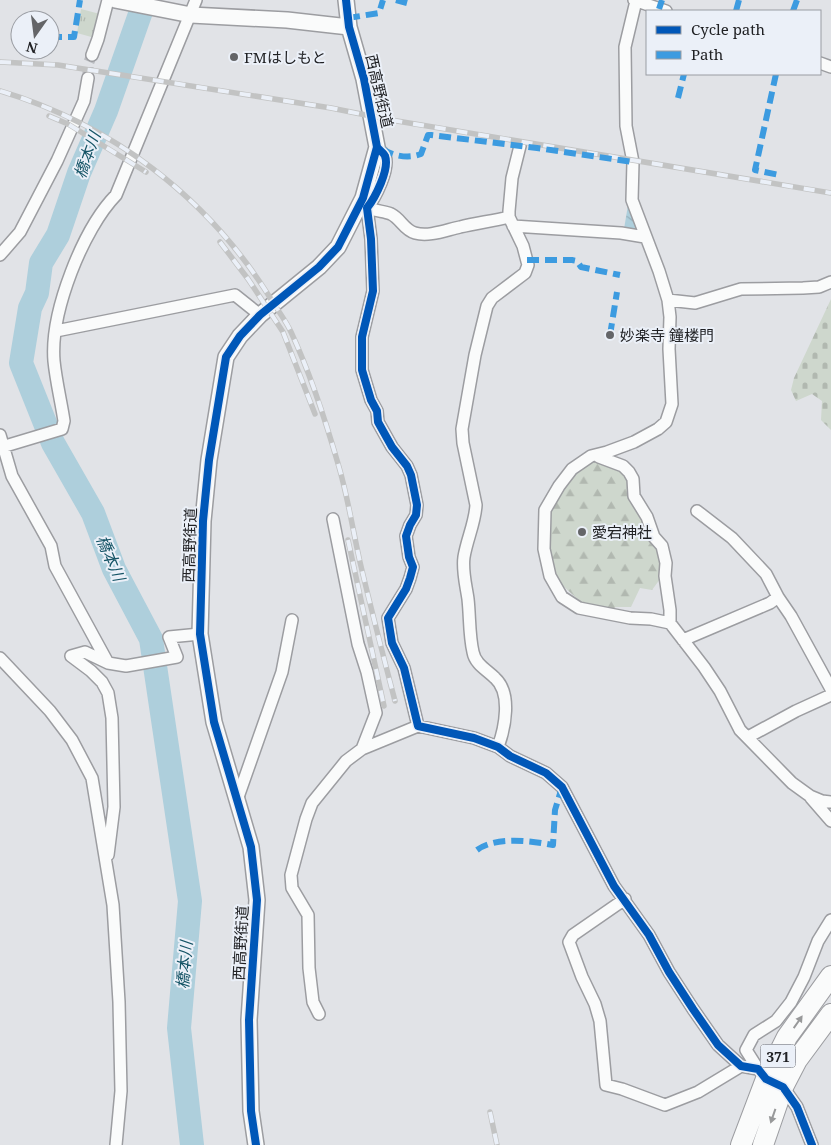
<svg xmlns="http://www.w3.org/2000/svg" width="831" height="1145" viewBox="0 0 831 1145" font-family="'Noto Serif','Noto Sans JP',serif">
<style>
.forest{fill:url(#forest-firs)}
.cemetery{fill:url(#cemetery-stones)}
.park{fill:url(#park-tufts)}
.water{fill:url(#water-waves)}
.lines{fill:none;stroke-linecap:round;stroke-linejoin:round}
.river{stroke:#aecfdc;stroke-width:24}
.minor-tunnel{stroke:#babcc0;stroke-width:11;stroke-dasharray:11 5.5;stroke-linecap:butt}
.minor-casing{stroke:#9c9da1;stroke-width:14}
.tertiary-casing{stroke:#9c9da1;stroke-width:18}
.trunk-casing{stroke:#9c9da1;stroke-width:22}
.minor{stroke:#fafbfb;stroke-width:11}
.tertiary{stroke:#fafbfb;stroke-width:15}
.trunk{stroke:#fafbfb;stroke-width:20}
.rail-casing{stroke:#c2c3c3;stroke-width:5.5}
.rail{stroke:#ebf0f8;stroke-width:4;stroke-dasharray:11;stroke-linecap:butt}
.quiet{stroke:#3c9be0;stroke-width:6;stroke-dasharray:12 6;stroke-linecap:butt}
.cycleway-casing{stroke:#ebf0f8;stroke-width:11}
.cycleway{stroke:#0057b8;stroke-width:8}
.oneway{fill:#98999a}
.poi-dot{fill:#646568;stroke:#ebf0f8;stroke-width:2}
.labels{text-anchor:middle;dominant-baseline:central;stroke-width:4;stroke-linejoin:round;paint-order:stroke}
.shield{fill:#ebf0f8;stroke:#5d5f64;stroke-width:1}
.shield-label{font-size:14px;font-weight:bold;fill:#202124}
.poi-label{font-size:15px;fill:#202124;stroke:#ebf0f8;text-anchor:start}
.street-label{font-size:15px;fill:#202124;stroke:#ebf0f8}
.water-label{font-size:16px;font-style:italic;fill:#155466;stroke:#ebf0f8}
</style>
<defs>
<pattern id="forest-firs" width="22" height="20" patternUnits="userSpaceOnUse" patternTransform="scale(1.25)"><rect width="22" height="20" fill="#ced7cd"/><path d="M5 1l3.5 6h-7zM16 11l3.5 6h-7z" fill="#b1b8b0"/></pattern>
<pattern id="cemetery-stones" width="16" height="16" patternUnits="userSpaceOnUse" patternTransform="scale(1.25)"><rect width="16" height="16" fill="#ced7cd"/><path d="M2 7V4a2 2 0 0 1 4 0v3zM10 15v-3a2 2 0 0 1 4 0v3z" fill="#b1b8b0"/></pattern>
<pattern id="park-tufts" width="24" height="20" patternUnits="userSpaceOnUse" patternTransform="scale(1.25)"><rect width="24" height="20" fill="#ced7cd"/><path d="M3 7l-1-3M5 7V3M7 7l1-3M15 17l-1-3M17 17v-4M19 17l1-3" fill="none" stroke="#b1b8b0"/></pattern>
<pattern id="water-waves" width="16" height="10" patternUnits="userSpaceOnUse" patternTransform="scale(1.25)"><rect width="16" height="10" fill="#aecfdc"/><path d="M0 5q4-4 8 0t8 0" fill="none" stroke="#95b1bd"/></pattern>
</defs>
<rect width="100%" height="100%" fill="#e1e3e7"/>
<path class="forest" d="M 591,457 L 622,468 L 660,545 L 663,575 L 652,590 L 640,588 L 631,607 L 616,607 L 610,610 L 582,603 L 552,576 L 546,550 L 547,511 L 559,490 L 565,488 L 570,483 L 567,478 Z"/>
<path class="cemetery" d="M 831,299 L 831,430 L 821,420 L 822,401 L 812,394 L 796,401 L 791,390 L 794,378 Z"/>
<path class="park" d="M 81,9 L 100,14 L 95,38 L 77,33 Z"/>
<path class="water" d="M 628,205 L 630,207 L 639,232 L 624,229 Z"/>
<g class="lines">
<path class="river" d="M 145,0 L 106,111 L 79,173 L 58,235 L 41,263 L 37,293 L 30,308 L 21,363 L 53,443 L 93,513 L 114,569 L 151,639 L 190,901 L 179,1028 L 192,1145"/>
<path class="minor-tunnel" d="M 88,78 L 88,64 L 92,55"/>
<defs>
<path id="minor" d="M 634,0 L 666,11
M 636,1 L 625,47 L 626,126 L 633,162 L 632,200 L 659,271 L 668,300 L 670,317 L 669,349 L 672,404 L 666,422 L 658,429 L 634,442 L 607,452 L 591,456 L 572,469 L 559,486 L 545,510 L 544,549 L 550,576 L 562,597 L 579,608 L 630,618 L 651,619 L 670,623 L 704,667 L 720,691 L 740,730 L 792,783 L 810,796 L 822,801 L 831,802
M 92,55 L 98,39 L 108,0
M 820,63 L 831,67
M 377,147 C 379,150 384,153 385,156 C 390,169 375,198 367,208 L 371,239 L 373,291 L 362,337 L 362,370 L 371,400 L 377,411 L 378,422 L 392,447 L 407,466 L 411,475 L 417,505 L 416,515 L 410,525 L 406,536 L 409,557 L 413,567 L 410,578 L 406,589 L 388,618 L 392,643 L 404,668 L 418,726 L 474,738 L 498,747 L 510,756 L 546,773 L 562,787 L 614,886 L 649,935 L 669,972 L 693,1009 L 718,1045 L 741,1066 L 758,1069 L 766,1079 L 783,1087 L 797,1107 L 812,1145
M 364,203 C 370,212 382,210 391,214 C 401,219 404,230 415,233 C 429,237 446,230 460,227 C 476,223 493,221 509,217
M 513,226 L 621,233 L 645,237
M 0,255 L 20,232 L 57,161 L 84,101 L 88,78
M 668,300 L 695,303 L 741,289 L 803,288 L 819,287 L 831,282
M 56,331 L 235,295 L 260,315
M 0,435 L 12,476 L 51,546 L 55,566 L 108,663 L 126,666 L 177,657 L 169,637 L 200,634
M 2,447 L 62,429 L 64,421 C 61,401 56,381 54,361 C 50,312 83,229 116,195 L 196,0
M 598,455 L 599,457 L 623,466 L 629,472 L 633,479 L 634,496 L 647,517 L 654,537 L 662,546 L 666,563 L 665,576 L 670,610 L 670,623
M 333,519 L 358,644 L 367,672 L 376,713 L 362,749 L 418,726
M 778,597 L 791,616 L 831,689
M 683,640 L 770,603 L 778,597 L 766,574 L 732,538 L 697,511
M 0,658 L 50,711 L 72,740 L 92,778 L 113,905 L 119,1002 L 121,1091 L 116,1145
M 748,737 L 796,711 L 831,695
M 498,747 C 505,728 512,693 495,678 C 487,670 475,664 473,652 C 469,635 470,617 468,599 C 466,585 462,571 464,557 C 467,539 475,523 476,505 L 463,443 L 462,429 L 475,355 L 487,306 L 492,298 L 525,273 L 528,265 L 523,246 L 509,217 L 509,211 L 512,178 L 520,146
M 811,798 L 831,821
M 237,800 L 282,672 L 292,620
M 108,855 L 114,807 L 112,718 L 108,693 L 102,682 L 91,671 L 71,656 L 85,652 L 108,663
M 625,899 L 573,935 L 569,942 L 582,977 L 595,1004 L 600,1021 L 606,1085 L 622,1089 L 665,1105 L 698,1092 L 741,1066
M 319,1014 L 313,1002 L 309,968 L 308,915 L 292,888 L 291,875 L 306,819 L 312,803 L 346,761 L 362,749
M 758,1069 L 746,1050 L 754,1035 L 776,1021 L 791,1002 L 804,977 L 818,941 L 831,920"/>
<path id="tertiary" d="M 115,0 L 191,15 L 287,20 L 349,27
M 256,1145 L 251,1111 L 249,1020 L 257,900 L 251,847 L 214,722 L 200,634 L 203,521 L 209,460 L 226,357 L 240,336 L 260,315 L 319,267 L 338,247 L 363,198 L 377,147 L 364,79 L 349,27 L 346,0"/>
<path id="trunk" d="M 741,1145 L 766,1079 L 787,1037 L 831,976
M 763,1145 L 783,1087 L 797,1060 L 831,1014"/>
</defs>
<use href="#minor" class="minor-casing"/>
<use href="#tertiary" class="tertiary-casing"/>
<use href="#trunk" class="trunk-casing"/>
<use href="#minor" class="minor"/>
<use href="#tertiary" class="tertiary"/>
<use href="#trunk" class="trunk"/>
<defs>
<path id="rail" d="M 0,62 L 58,65 L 90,70 L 331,108 L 391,120 L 831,193
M 0,91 C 111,124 207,197 269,296 C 276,308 285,319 291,332 C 311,375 326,422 339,467 C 348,498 353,531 360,562 C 371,609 383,655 395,701
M 49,116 L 68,124 L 146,172
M 220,242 L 248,279 L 283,332 L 315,414
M 348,540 L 384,706
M 490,1112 L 497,1145"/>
</defs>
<use href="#rail" class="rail-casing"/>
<use href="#rail" class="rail"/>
<path class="quiet" d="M 396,0 L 407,3
M 659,9 L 662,0
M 736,11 L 739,0
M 793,11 L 797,0
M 348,18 L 379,13 L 383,0
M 50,37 L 74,37 L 80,0
M 776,74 L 755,170 L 779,175
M 678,98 L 684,74
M 382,149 C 394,156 408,159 421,154 L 428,135 L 431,135 L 537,148 L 633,162
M 527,260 L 572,260 L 577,261 L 581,267 L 620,275
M 610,335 L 617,292
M 477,850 C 496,836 531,841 553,845 L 555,810 L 562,787"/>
<defs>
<path id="cycleway" d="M 377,147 C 379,150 384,153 385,156 C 390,169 375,198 367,208 L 371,239 L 373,291 L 362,337 L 362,370 L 371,400 L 377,411 L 378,422 L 392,447 L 407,466 L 411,475 L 417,505 L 416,515 L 410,525 L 406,536 L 409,557 L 413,567 L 410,578 L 406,589 L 388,618 L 392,643 L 404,668 L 418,726 L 474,738 L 498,747 L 510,756 L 546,773 L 562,787 L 614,886 L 649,935 L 669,972 L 693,1009 L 718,1045 L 741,1066 L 758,1069 L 766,1079 L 783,1087 L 797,1107 L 812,1145
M 256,1145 L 251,1111 L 249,1020 L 257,900 L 251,847 L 214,722 L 200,634 L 203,521 L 209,460 L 226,357 L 240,336 L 260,315 L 319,267 L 338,247 L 363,198 L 377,147 L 364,79 L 349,27 L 346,0"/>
</defs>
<use href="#cycleway" class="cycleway-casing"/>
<use href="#cycleway" class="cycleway"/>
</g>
<defs><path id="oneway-solid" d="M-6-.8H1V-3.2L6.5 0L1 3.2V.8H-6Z" transform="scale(1.25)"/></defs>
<g class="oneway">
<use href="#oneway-solid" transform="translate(798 1022) rotate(-55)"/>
<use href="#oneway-solid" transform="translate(773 1116) rotate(109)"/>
</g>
<g class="poi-dot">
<circle cx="234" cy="57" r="5"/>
<circle cx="610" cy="335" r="5"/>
<circle cx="582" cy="532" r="5"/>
</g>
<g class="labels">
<rect class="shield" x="760.5" y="1044.5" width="35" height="23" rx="4"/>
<g class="shield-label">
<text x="778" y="1056">371</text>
</g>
<g class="poi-label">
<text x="244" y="57">FMはしもと</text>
<text x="620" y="335">妙楽寺 鐘楼門</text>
<text x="592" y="532">愛宕神社</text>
</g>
<g class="street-label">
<text transform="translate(380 91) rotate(77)">西高野街道</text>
<text transform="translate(189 545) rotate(-88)">西高野街道</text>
<text transform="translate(240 943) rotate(-87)">西高野街道</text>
</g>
<g class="water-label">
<text transform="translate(87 155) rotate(-70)">橋本川</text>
<text transform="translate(111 558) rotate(67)">橋本川</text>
<text transform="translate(184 965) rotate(-85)">橋本川</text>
</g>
</g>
<rect x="646" y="10" width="175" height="65" fill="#ebf0f8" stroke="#9a9da3"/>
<rect x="656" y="26" width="25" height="8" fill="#0057b8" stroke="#9a9da3"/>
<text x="691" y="35" font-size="15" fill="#202124">Cycle path</text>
<rect x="656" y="51" width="25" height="8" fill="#3c9be0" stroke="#9a9da3"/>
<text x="691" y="60" font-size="15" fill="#202124">Path</text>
<g transform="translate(35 35) rotate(194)"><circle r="24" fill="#ebf0f8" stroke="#9a9da3"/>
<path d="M0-4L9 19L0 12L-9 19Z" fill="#646568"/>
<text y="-8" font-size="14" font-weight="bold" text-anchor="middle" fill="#202124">N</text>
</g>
</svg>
